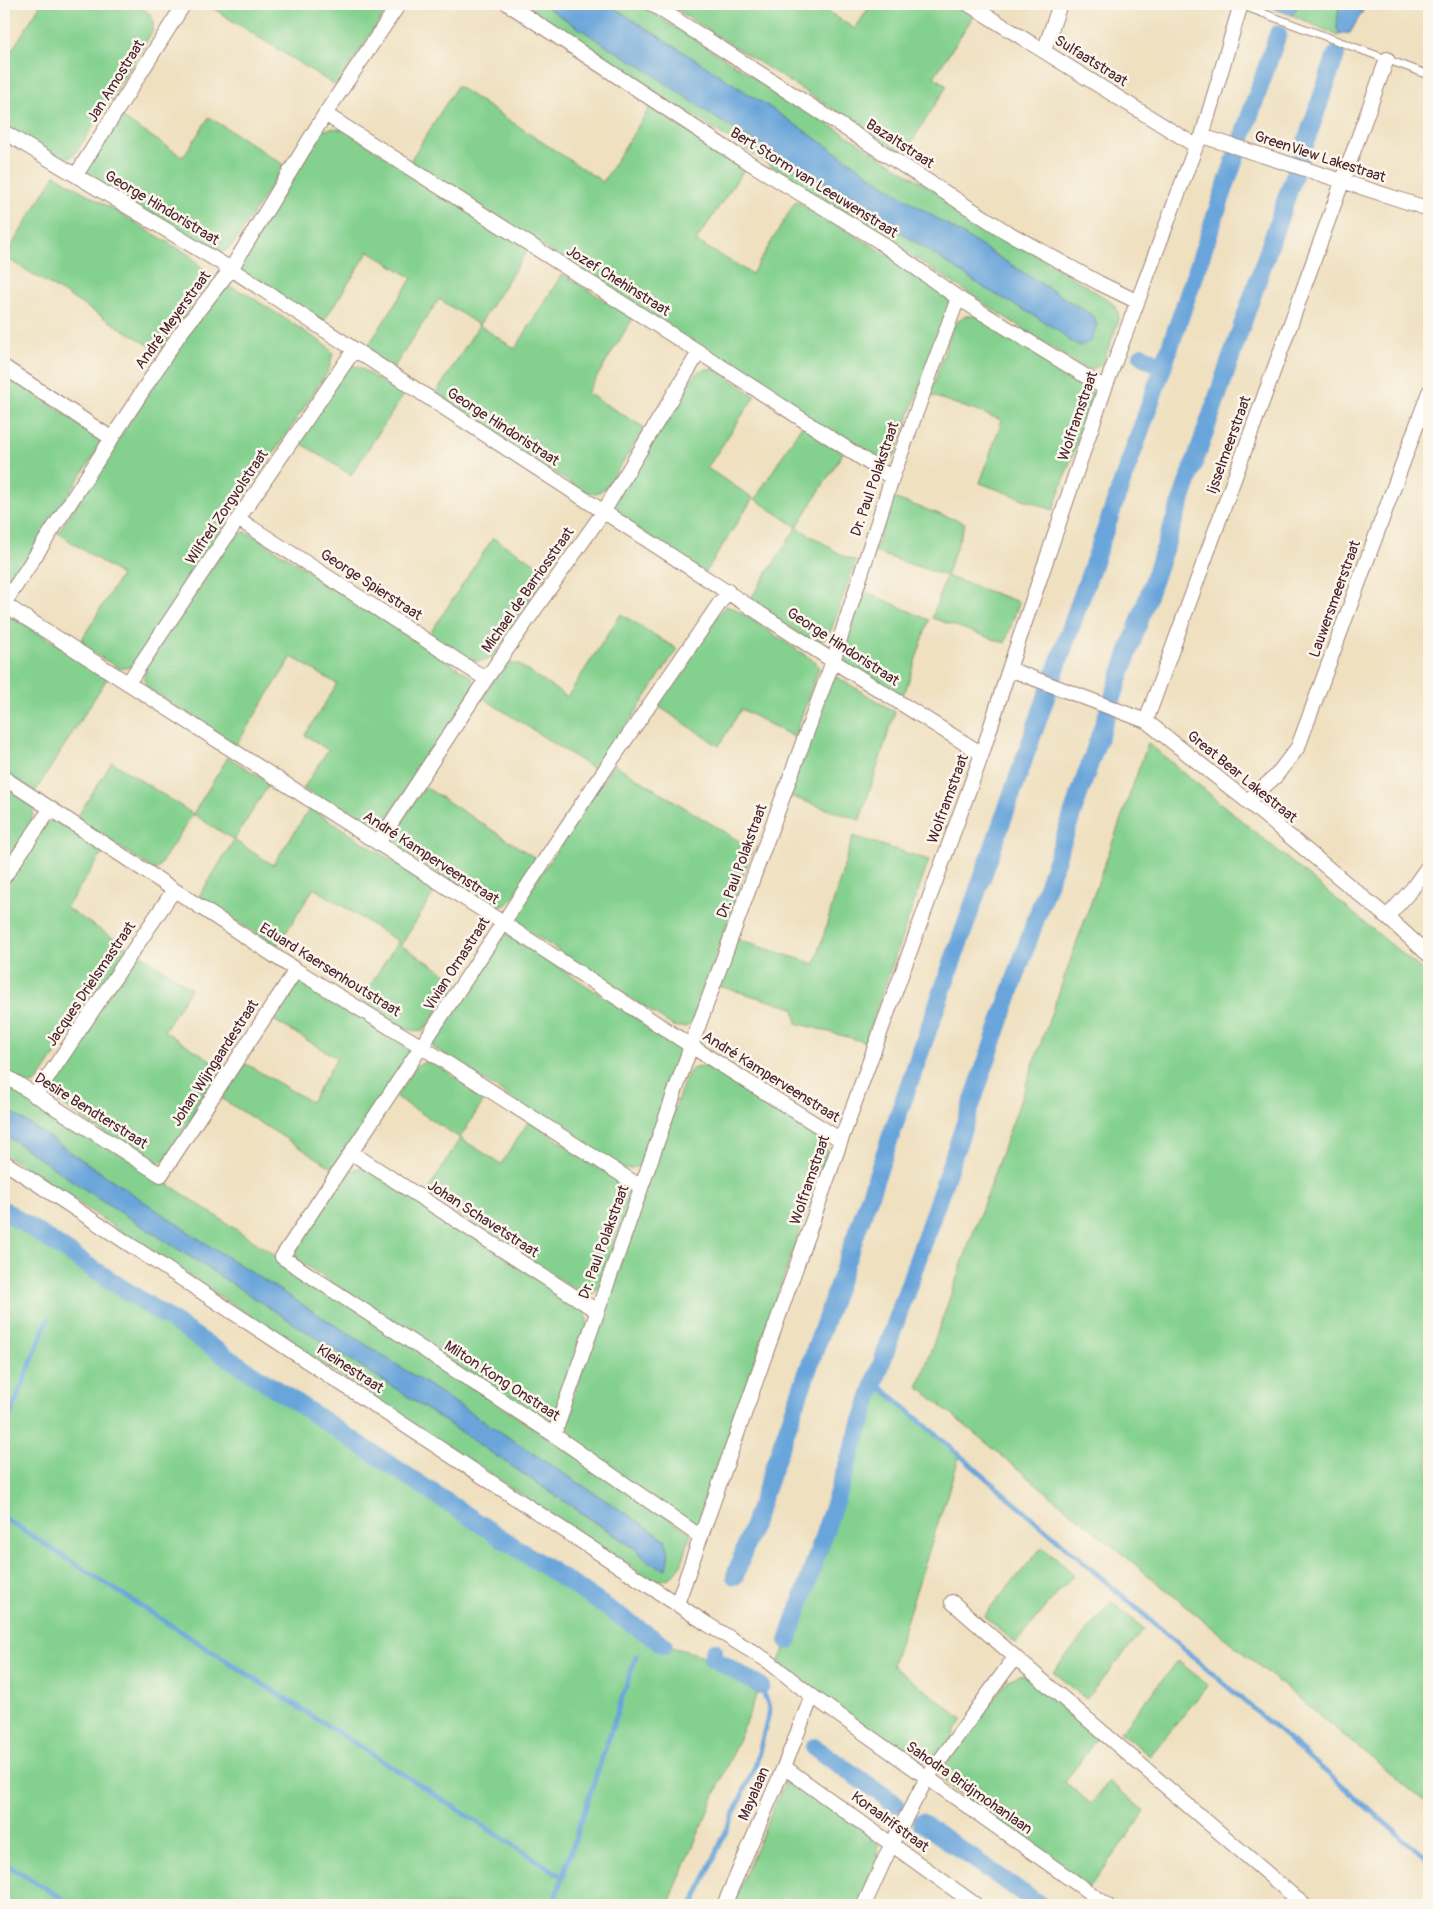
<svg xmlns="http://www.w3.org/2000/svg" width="1433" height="1909" viewBox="0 0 1433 1909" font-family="Pangolin,sans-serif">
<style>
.green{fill:#84d18f;stroke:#67785d}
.water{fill:#69a5da;stroke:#5a6282}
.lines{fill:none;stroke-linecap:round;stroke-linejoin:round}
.stream{stroke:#69a5da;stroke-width:5}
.canal{stroke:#69a5da;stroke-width:18}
.lane-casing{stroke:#9c8076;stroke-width:9}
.street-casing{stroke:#9c8076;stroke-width:16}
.lane{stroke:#fff;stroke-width:7}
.street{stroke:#fff;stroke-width:14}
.labels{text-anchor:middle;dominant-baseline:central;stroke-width:5;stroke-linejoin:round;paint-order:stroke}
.street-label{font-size:15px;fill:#4a1f2b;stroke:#fbf7ec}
</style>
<rect width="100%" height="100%" fill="#fbf7ec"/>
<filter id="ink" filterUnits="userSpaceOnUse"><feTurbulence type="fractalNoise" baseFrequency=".02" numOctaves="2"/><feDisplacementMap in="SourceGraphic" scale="10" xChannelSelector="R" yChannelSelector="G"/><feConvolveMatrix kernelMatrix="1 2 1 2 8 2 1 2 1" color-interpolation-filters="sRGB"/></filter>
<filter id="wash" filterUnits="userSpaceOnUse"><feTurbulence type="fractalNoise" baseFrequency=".0096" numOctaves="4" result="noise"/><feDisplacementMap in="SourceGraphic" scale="20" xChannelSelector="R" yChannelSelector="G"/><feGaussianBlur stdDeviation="1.12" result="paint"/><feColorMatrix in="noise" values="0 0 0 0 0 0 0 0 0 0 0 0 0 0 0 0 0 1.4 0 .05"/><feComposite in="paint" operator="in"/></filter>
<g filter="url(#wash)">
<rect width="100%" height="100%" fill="#efe0c0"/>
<path class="green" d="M 41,4 L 135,4 L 149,13 L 153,20 L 153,30 L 147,40 L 76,153 L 71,157 L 53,158 L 4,130 L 4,63 Z
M 206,4 L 391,4 L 336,86 Z
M 518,4 L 542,4 L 605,45 L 638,64 L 719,120 L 836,189 L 986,289 L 1035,316 L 1060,332 L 1068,340 L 1097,326 L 1093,316 L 904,198 L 766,105 L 608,4 L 638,4 L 1110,301 C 1116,307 1119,311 1119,320 L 1102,365 L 1090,369 L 1083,368 L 892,243 Z
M 667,4 L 816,4 L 855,29 L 871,4 L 956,4 L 974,15 L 934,77 L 947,86 L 904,154 Z
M 1299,4 L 1339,4 L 1337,28 L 1340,34 L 1339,36 L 1292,15 Z
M 457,86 L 603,182 L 650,107 L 745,168 L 696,241 L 752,274 L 796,201 L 900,262 L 945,295 L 950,304 L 895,455 L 887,461 L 879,464 L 410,161 Z
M 115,113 L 183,157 L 209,117 L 284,165 L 233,245 L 225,251 L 215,254 L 86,178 L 83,170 Z
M 334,128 L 344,130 L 529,248 L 479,325 L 515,349 L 562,274 L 633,318 L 587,393 L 645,428 L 606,488 L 596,493 L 587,493 L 433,398 L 479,325 L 439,299 L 392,370 L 364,352 L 412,278 L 369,251 L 322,324 L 249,280 L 238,265 L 316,140 L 324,130 Z
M 55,175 L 191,256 L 205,271 L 206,280 L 201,290 L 160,352 L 5,257 L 4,258 Z
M 223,287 L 233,288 L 245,293 L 327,346 L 333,352 L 329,370 L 136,660 L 130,667 L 120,669 L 79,644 L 121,575 L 58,533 L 215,291 Z
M 965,316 L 974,316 L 982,318 L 1088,385 L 1092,392 L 1092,399 L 1053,510 L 980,483 L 1002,420 L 930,395 L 953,327 L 959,320 Z
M 350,365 L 359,367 L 403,396 L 351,475 L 296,440 Z
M 708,369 L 717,370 L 755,396 L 707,468 L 753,498 L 705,573 L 621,518 L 615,511 L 613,501 L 691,379 L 699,371 Z
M 4,374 L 98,435 L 101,441 L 99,448 L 13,579 L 4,586 Z
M 802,425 L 843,453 L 797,527 L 845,557 L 856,561 L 831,630 C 826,639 823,641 813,642 L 749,601 L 797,527 L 755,499 Z
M 893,498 L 965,523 L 946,576 L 1019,602 L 1005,643 L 932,618 L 946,576 L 874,552 Z
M 245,532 L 253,535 L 472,677 L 473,685 L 470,694 L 384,823 C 376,827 370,827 362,826 L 303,789 L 328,750 L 305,735 L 337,684 L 292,657 L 236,745 L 149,689 C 143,681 143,676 146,668 L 233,537 Z
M 493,538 L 548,571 L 493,657 C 470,670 448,647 429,635 Z
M 860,589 L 929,620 L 906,689 L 900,698 L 836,657 Z
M 725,606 L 735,609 L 814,661 L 819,668 L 794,737 L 741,709 L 719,746 L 655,704 Z
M 621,614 L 677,649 L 597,771 L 483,698 L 504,664 L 518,664 L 567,697 Z
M 11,618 L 18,619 L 108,677 L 35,792 L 4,772 L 4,619 Z
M 837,677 L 895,712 L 860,820 L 786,795 L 829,678 Z
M 1148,743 L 1429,976 L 1429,1805 L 918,1387 Z
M 228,757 L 270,783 L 234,840 L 273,865 L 310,808 L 436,889 L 402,944 L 314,888 L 277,946 L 198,898 L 234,840 L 193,814 L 156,871 L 76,819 L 112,762 L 193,814 Z
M 614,764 L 752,849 L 694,1020 C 688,1028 683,1028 673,1026 L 524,928 L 516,920 L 517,910 Z
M 4,786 L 33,806 C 36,827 15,848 4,864 Z
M 425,787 L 537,859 L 510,902 C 501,908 497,907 488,904 L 395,846 C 394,825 413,804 425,787 Z
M 53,819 L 63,821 L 105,849 L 66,908 L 129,948 L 36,1083 L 28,1084 L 4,1071 L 4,886 L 45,825 Z
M 853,836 L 929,860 L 865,1042 L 797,1023 L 794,1008 L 719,986 L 735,939 L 815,964 Z
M 503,931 L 673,1042 L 680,1053 L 679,1065 L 645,1162 C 636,1169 629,1169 618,1168 L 433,1047 L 432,1039 Z
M 397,943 L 458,981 L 424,1030 C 402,1035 378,1012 360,1001 Z
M 137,952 L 191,988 L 164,1031 L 225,1069 L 168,1156 L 159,1163 L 146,1161 L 48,1095 L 49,1085 Z
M 299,978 L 408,1044 L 411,1052 L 336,1170 L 219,1097 L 241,1061 L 311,1102 L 337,1058 L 270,1018 L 293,981 Z
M 426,1062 L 433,1063 L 486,1097 L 460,1138 L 501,1164 L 529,1121 L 617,1178 L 629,1192 L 631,1200 L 598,1289 L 593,1293 L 585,1295 L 426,1194 L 460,1138 L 396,1097 L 417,1065 Z
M 703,1066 L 715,1069 L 819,1134 L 827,1143 L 826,1156 L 698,1522 L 694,1526 L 560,1434 L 685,1079 L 692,1069 Z
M 4,1078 L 159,1178 L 691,1533 C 683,1557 681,1588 648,1578 L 4,1154 L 4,1134 L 83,1188 L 404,1394 L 638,1551 L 646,1560 L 665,1539 L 357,1339 L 208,1245 L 4,1107 Z
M 364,1167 L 585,1308 L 588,1326 L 552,1423 L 547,1425 L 296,1259 L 295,1251 L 347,1171 Z
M 4,1210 L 664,1645 L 712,1658 L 761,1686 L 668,1905 L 4,1905 Z
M 875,1382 L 960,1455 L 892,1665 L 963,1719 C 953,1734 941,1764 920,1763 C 916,1762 912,1760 909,1758 L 778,1663 L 788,1641 Z
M 1042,1547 L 1074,1574 L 1016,1643 L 984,1616 Z
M 1111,1602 L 1144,1629 L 1086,1699 L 1053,1672 Z
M 1178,1661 L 1208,1685 L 1150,1756 L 1120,1732 Z
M 1020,1675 L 1029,1676 L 1097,1738 L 1065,1782 L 1091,1804 L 1109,1781 L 1145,1812 L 1089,1888 L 948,1785 L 941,1776 L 944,1766 L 1008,1680 Z
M 794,1780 L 876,1840 L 879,1847 L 877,1859 L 857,1905 L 732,1905 L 785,1781 Z"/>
<path class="water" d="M 542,4 L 608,4 L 766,105 L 904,198 L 1093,316 L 1097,326 L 1091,341 L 1080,346 L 1068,340 L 1060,332 L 1035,316 L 986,289 L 836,189 L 719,120 L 638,64 L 605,45 Z
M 1274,4 L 1299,4 L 1292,15 L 1275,9 Z
M 1339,4 L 1367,4 L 1350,33 L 1340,34 L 1337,28 Z
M 4,1107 L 208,1245 L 357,1339 L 665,1539 C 669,1551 671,1558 666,1569 C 653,1567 646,1560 637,1550 L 404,1394 L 83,1188 L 4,1134 Z"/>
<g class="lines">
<path class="stream" d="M 875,1382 L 1429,1861
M 4,1431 L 48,1319
M 4,1518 L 563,1877
M 4,1863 L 73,1905
M 553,1905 L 636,1656
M 693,1905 L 756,1764 L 770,1709 L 761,1686"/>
<path class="canal" d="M 1142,356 L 1163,367
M 4,1210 L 664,1645
M 735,1576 L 1163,367 L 1278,34
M 788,1641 L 875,1382 L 1336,55
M 714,1651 L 712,1658 L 761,1686
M 814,1747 L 896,1804
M 921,1822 L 1040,1905"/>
</g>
</g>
<g filter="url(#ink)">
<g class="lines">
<defs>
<path id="lane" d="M 1241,5 L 1429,75"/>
<path id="street" d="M 508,4 L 735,154 L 877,240 L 958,298 L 1105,388
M 652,4 L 1005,231 L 1099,283 L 1136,301
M 968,4 L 1196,146
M 1044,51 L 1060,4
M 325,114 L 699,352 L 892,478
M 4,132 L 231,269 L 833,661 L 982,754
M 1202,136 L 1429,209
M 76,175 L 184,4
M 4,367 L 111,438
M 238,519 L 486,679
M 4,604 L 503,923 L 691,1046 L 841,1140
M 4,604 L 179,335 L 231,269 L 325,114 L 399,4
M 1009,669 L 1146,721 L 1247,801 L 1387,917 L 1429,955
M 128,683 L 238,519 L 354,350
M 1146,721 L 1387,59
M 4,778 L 296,970 L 422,1047 L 641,1187
M 1247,801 L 1275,777 L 1298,747 L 1429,392
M 378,843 L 486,679 L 604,511 L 699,352
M 4,877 L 51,808
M 1387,917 L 1412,889 L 1429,865
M 4,1075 L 161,1175 L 296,970
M 35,1096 L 174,890
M 352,1153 L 597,1311
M 4,1162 L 707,1624 L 768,1661 L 812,1696 L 1107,1905
M 554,1435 L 691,1046 L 833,661 L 892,478 L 958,298
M 701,1537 L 554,1435 L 282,1257 L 595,784 L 728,591
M 677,1604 L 841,1140 L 982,754 L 1009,669 L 1105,388 L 1196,146 L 1202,136 L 1241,4
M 1015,1657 L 1304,1905
M 784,1767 L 976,1905
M 724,1905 L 784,1767 L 812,1696
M 864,1905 L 892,1843 L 927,1778 L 1015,1657 L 952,1602"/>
</defs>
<use href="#lane" class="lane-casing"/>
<use href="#street" class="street-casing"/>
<use href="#lane" class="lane"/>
<use href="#street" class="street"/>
</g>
</g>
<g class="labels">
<g class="street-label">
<text transform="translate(1091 61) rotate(32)">Sulfaatstraat</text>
<text transform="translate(116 81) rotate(-58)">Jan Amostraat</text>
<text transform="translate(900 144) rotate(33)">Bazaltstraat</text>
<text transform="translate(1320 157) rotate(18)">GreenView Lakestraat</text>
<text transform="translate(814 183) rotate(32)">Bert Storm van Leeuwenstraat</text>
<text transform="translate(162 208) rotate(31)">George Hindoristraat</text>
<text transform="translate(618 281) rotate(32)">Jozef Chehinstraat</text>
<text transform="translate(173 320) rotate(-54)">André Meyerstraat</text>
<text transform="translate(1078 416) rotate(-71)">Wolframstraat</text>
<text transform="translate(503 427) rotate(33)">George Hindoristraat</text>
<text transform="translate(1229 445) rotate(-70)">Ijsselmeerstraat</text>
<text transform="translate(875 479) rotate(-71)">Dr. Paul Polakstraat</text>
<text transform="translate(227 507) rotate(-56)">Wilfred Zorgvolstraat</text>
<text transform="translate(371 585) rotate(33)">George Spierstraat</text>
<text transform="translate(528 590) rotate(-55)">Michael de Barriosstraat</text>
<text transform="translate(1335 599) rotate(-70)">Lauwersmeerstraat</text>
<text transform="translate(843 647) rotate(33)">George Hindoristraat</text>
<text transform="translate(1242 777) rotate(39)">Great Bear Lakestraat</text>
<text transform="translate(948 799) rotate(-70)">Wolframstraat</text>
<text transform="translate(431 858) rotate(33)">André Kamperveenstraat</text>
<text transform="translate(742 861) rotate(-70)">Dr. Paul Polakstraat</text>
<text transform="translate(457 964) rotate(-57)">Vivian Ornastraat</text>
<text transform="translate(330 970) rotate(32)">Eduard Kaersenhoutstraat</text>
<text transform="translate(91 984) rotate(-56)">Jacques Drielsmastraat</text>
<text transform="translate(215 1063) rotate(-57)">Johan Wijngaardestraat</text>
<text transform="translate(771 1077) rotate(32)">André Kamperveenstraat</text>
<text transform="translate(91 1111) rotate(32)">Desire Bendterstraat</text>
<text transform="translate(810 1180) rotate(-71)">Wolframstraat</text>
<text transform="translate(483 1219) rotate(33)">Johan Schavetstraat</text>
<text transform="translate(604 1242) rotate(-70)">Dr. Paul Polakstraat</text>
<text transform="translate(350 1369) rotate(33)">Kleinestraat</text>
<text transform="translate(502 1381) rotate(33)">Milton Kong Onstraat</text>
<text transform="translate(969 1788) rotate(35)">Sahodra Bridjmohanlaan</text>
<text transform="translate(754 1794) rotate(-67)">Mayalaan</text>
<text transform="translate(890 1822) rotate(36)">Koraalrifstraat</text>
</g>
</g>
<rect width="1433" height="1909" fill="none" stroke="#fbf7ec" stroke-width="20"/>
</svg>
